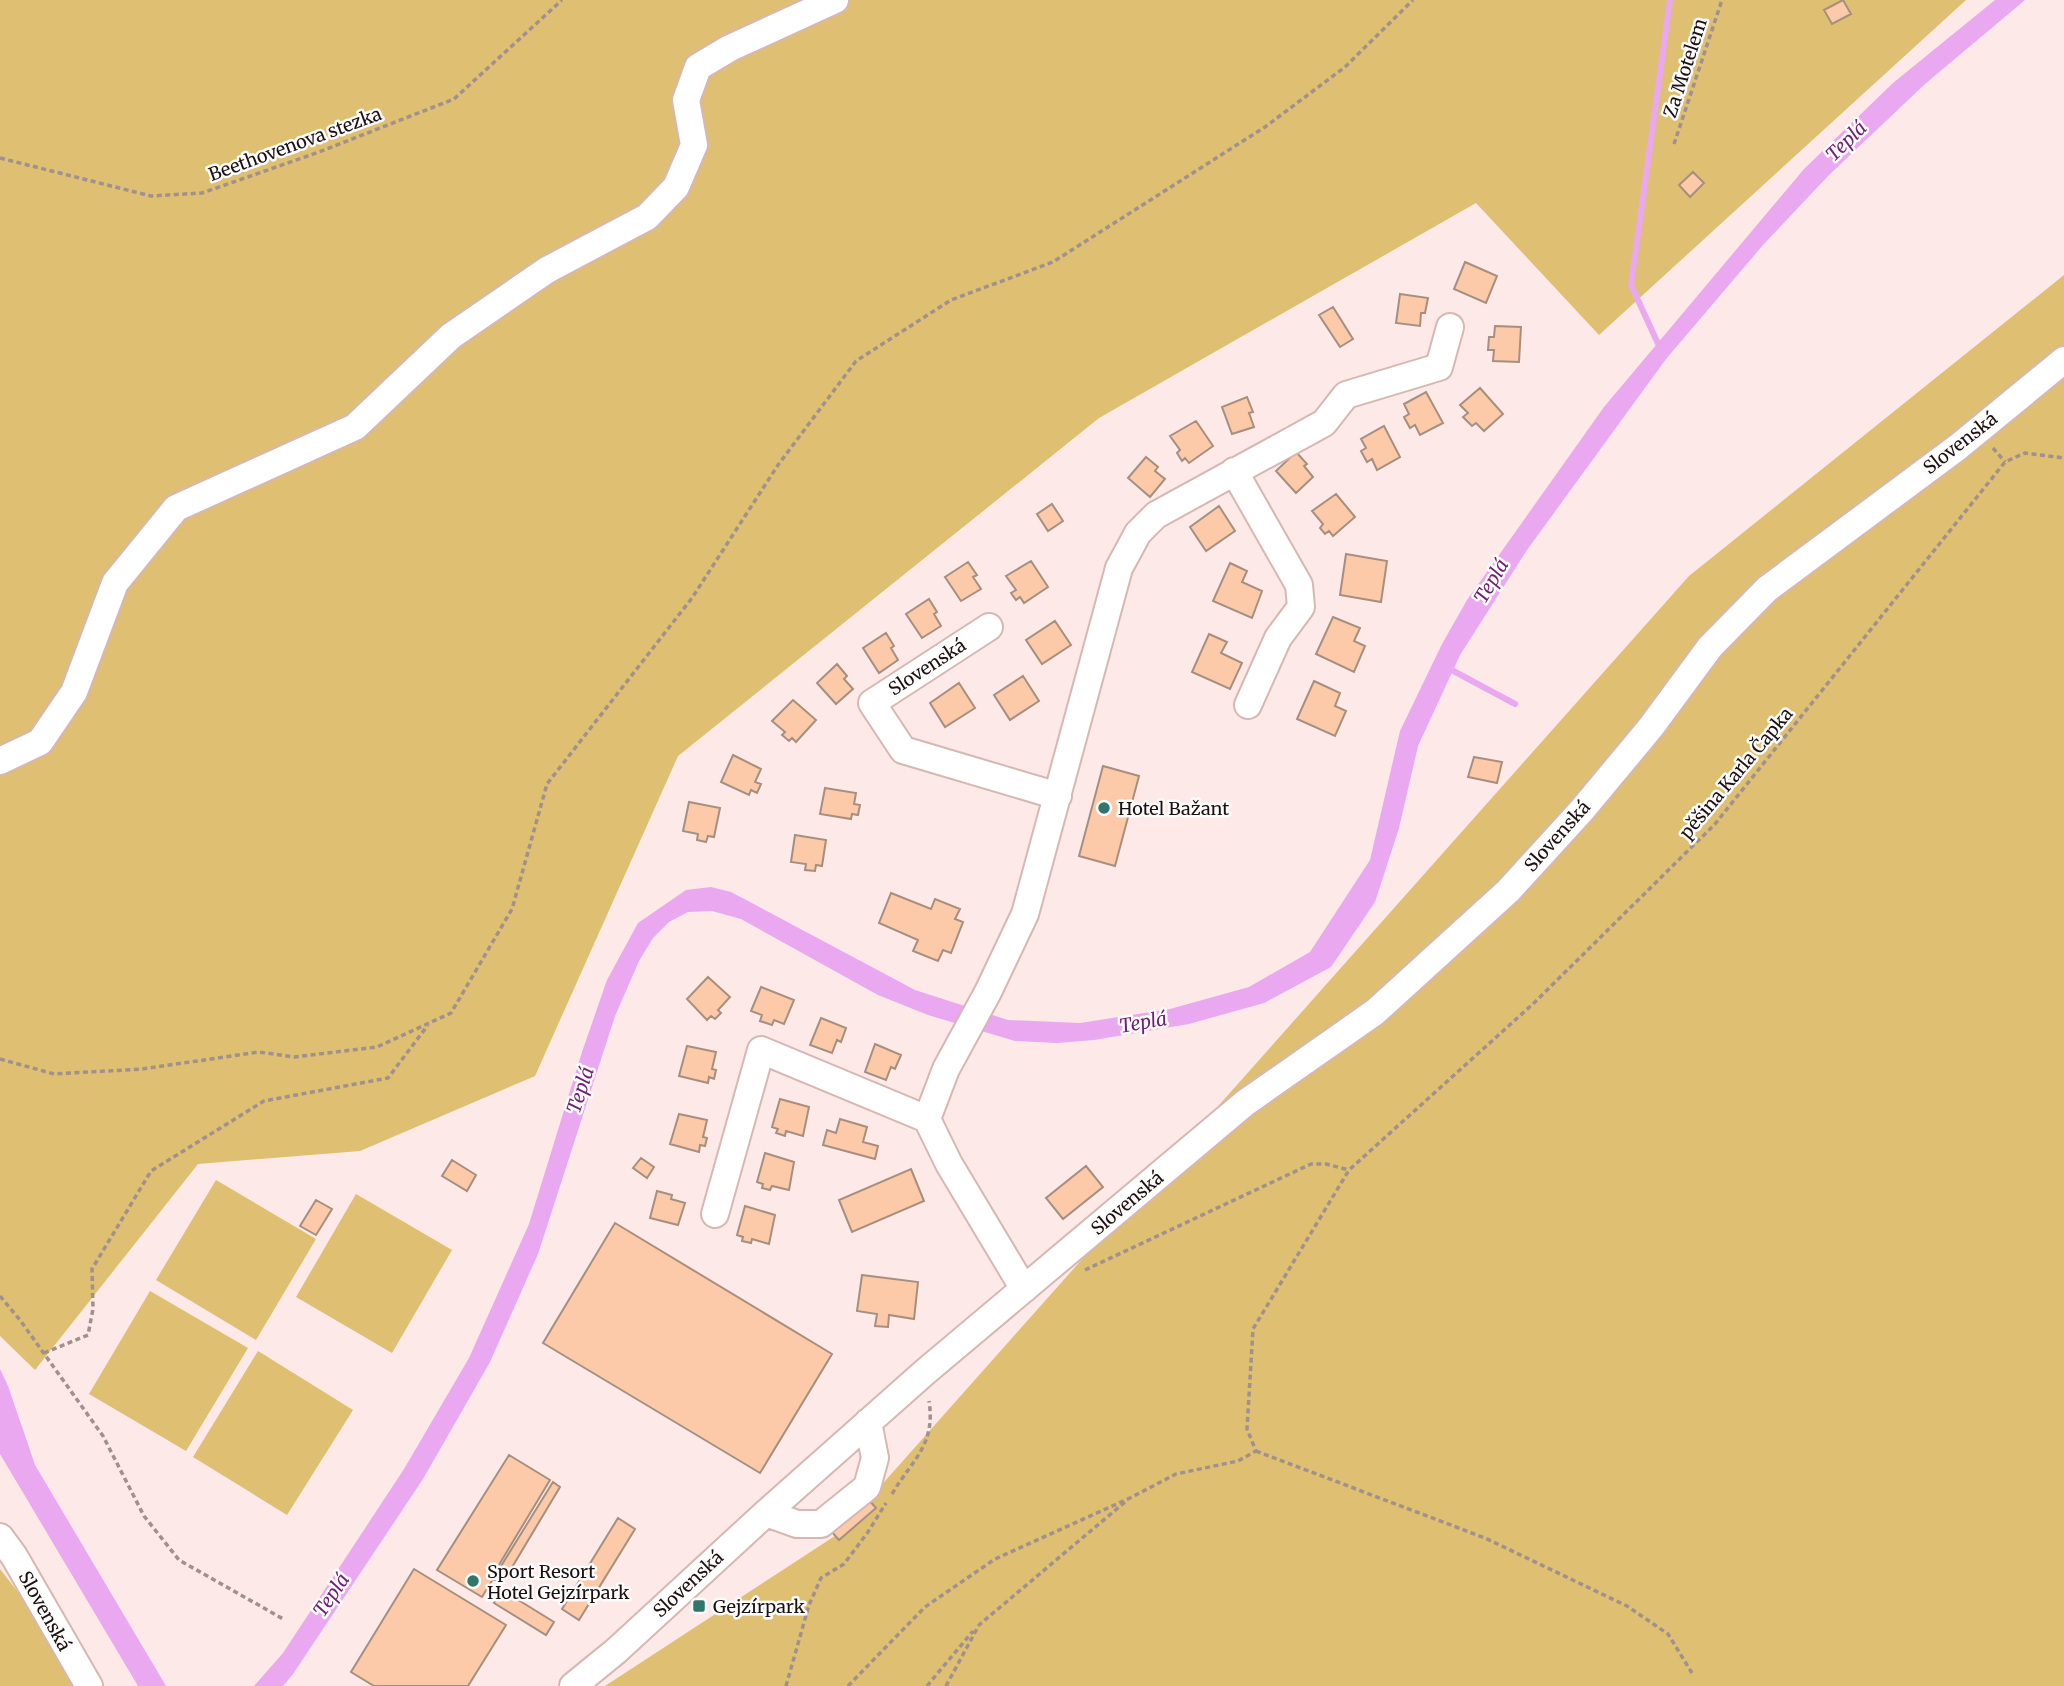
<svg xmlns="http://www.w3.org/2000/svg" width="2064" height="1686" viewBox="0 0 2064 1686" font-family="Merriweather,serif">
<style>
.green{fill:#dfbf72}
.water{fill:#e9a8f0}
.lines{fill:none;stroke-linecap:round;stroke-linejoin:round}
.stream{stroke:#e9a8f0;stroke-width:6}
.building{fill:#fccaa8;stroke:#a78f7f;stroke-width:2}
.minor-casing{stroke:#d6b7b3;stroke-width:30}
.path{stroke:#a0908e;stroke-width:3.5;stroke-dasharray:5 3.5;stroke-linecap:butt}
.minor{stroke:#fff;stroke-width:26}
.poi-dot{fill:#31766a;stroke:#fbfbfb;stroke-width:2.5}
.labels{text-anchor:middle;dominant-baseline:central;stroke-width:5;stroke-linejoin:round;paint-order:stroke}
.street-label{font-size:18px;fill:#1b100f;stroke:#fbfbfb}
.poi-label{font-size:18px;fill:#1b100f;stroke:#fbfbfb;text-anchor:start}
.water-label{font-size:19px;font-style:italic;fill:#6e2277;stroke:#fbfbfb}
</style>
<rect width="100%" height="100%" fill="#fde9e7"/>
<path class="green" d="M 0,0 L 1966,0 L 1599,335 L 1476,203 L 1099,418 L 678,756 L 535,1076 L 360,1151 L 198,1164 L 35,1370 L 0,1336 Z
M 2064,275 L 2064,1686 L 605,1686 L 838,1534 L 1689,576 Z
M 216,1180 L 316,1239 L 256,1340 L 156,1280 Z
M 356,1194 L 452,1250 L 392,1353 L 296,1297 Z
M 150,1291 L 248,1348 L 186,1451 L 89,1394 Z
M 258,1351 L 353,1410 L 287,1515 L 193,1457 Z
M 0,1569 L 91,1686 L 0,1686 Z"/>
<path class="water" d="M 1995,0 L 2025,0 L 1925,84 L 1829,175 L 1763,245 L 1666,359 L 1527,550 L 1460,655 L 1418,746 L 1399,828 L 1375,902 L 1331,967 L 1264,1003 L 1189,1024 L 1094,1040 L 1057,1043 L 1015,1041 L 928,1015 L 878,995 L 741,919 L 712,911 L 688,912 L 669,922 L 653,938 L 639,961 L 615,1016 L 538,1254 L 490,1362 L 423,1479 L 293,1674 L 283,1686 L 254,1686 L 283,1653 L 404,1469 L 469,1358 L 529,1224 L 582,1052 L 607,980 L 638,923 L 686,890 L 711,887 L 731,892 L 915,990 L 1008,1020 L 1080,1023 L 1170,1009 L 1249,987 L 1310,952 L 1370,860 L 1400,731 L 1442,644 L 1467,600 L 1604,407 L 1804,169 L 1893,83 Z
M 0,1369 L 8,1386 L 35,1465 L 166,1686 L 138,1686 L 0,1454 Z"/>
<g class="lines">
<path class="stream" d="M 1660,348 L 1631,285 L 1670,0
M 1446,667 L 1515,704"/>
</g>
<path class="building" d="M 1843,0 L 1851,14 L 1832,24 L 1824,10 Z
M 1693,172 L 1704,183 L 1690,197 L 1679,185 Z
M 1465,262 L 1497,276 L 1486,303 L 1454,289 Z
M 1400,294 L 1428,298 L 1425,313 L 1421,313 L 1420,326 L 1396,323 Z
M 1333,307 L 1353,339 L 1340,347 L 1319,315 Z
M 1495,326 L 1521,327 L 1519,362 L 1493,361 L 1494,350 L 1488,350 L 1489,337 L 1494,337 Z
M 1480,388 L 1503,414 L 1484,431 L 1476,423 L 1472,426 L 1463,417 L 1468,413 L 1460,405 Z
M 1426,392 L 1443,423 L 1420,435 L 1415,425 L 1410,428 L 1404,417 L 1409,414 L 1404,404 Z
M 1247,397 L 1253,412 L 1249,413 L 1254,427 L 1232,434 L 1222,407 Z
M 1196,421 L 1213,446 L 1189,463 L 1185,458 L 1182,461 L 1177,453 L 1180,450 L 1170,436 Z
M 1384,426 L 1400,457 L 1377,470 L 1372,459 L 1367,462 L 1361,451 L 1366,448 L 1361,439 Z
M 1296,452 L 1307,464 L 1304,466 L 1313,477 L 1296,493 L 1276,471 Z
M 1146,457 L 1158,467 L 1155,471 L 1165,479 L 1150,497 L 1128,478 Z
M 1336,494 L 1355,517 L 1333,536 L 1329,531 L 1325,534 L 1320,528 L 1323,524 L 1312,511 Z
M 1052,504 L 1063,521 L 1048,531 L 1037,514 Z
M 1219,506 L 1235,531 L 1206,551 L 1190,527 Z
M 1346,554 L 1387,561 L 1381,602 L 1340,595 Z
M 1031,561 L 1048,587 L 1024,603 L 1020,597 L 1016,600 L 1011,593 L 1016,590 L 1006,576 Z
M 968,562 L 977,575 L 973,577 L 981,589 L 961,601 L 945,577 Z
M 1230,563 L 1247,571 L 1242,582 L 1262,591 L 1252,618 L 1213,601 Z
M 929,599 L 937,612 L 934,614 L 941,626 L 922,638 L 906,614 Z
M 1333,617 L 1360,628 L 1354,641 L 1365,646 L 1354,672 L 1316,654 Z
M 1055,621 L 1071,645 L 1042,664 L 1026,640 Z
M 886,633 L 894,646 L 891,648 L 898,660 L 879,673 L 863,648 Z
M 1209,634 L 1227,642 L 1221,653 L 1242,663 L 1230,689 L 1192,672 Z
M 837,664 L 847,676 L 844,679 L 853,689 L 836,704 L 817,683 Z
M 1023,676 L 1039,701 L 1010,720 L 994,695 Z
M 1314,681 L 1340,693 L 1335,706 L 1346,711 L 1335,736 L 1297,719 Z
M 959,683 L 975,708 L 945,727 L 930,703 Z
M 793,700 L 816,720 L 796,742 L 792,738 L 789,741 L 782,735 L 785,732 L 772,721 Z
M 733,755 L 761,769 L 755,782 L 761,784 L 757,793 L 751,790 L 749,795 L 721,782 Z
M 1474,757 L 1502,762 L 1497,783 L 1468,777 Z
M 1103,766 L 1139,776 L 1115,866 L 1079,856 Z
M 825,788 L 856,793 L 854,804 L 860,805 L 858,815 L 852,814 L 851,819 L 820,814 Z
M 689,802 L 720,808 L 714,837 L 708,836 L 706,842 L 697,840 L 698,834 L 683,831 Z
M 795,835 L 826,840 L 822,866 L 816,865 L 815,871 L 805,870 L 806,864 L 791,862 Z
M 891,893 L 931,909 L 935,899 L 960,909 L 955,919 L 963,922 L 951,953 L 943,950 L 938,961 L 913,951 L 918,940 L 879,923 Z
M 708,977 L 730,997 L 718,1010 L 721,1013 L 715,1019 L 711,1016 L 707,1020 L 687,999 Z
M 761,987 L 794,1000 L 784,1024 L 774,1020 L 772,1025 L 760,1021 L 762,1015 L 751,1011 Z
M 821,1018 L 846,1028 L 841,1042 L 837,1040 L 832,1053 L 810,1045 Z
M 875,1044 L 901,1055 L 895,1069 L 891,1067 L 886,1080 L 865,1072 Z
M 687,1046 L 716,1052 L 712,1069 L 716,1070 L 714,1079 L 709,1077 L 708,1083 L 679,1076 Z
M 780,1099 L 809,1107 L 803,1136 L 786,1131 L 785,1136 L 776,1133 L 778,1129 L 772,1127 Z
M 679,1114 L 707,1120 L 703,1137 L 707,1138 L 705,1146 L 700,1145 L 699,1152 L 670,1144 Z
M 840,1119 L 867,1127 L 863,1142 L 878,1146 L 875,1159 L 823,1145 L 827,1130 L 836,1133 Z
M 765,1153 L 794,1162 L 789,1190 L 772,1186 L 770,1190 L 762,1188 L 763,1184 L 757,1182 Z
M 641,1158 L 654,1167 L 647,1178 L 633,1168 Z
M 452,1160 L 476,1175 L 467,1191 L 442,1176 Z
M 1086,1166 L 1103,1187 L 1063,1219 L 1046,1198 Z
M 911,1169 L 924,1201 L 852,1232 L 839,1200 Z
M 657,1191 L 672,1195 L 671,1199 L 685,1203 L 678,1225 L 650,1218 Z
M 316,1200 L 332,1209 L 316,1235 L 300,1226 Z
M 745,1206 L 775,1215 L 769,1244 L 752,1239 L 751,1243 L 742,1241 L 743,1237 L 737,1235 Z
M 615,1223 L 832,1354 L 760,1473 L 543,1343 Z
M 862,1275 L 918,1282 L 914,1319 L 889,1315 L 888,1327 L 875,1326 L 877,1314 L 857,1311 Z
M 509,1455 L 550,1480 L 491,1578 L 493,1579 L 482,1597 L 437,1570 Z
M 553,1482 L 560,1487 L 502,1584 L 493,1579 Z
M 868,1499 L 876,1508 L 839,1540 L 831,1531 Z
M 618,1518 L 635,1529 L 579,1620 L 562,1609 Z
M 414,1569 L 506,1625 L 468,1686 L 374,1686 L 351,1672 Z
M 502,1590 L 554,1622 L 546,1635 L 494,1603 Z"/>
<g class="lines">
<defs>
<path id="minor" d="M 1234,471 L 1299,585 L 1301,607 L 1278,638 L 1248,705
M 989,627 L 872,703 L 903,750 L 1058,796
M 0,761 L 40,742 L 74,692 L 115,583 L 176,508 L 355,427 L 451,336 L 547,270 L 647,217 L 676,187 L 694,145 L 686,100 L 698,67 L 730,48 L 835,0
M 715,1214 L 761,1050 L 927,1119
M 1024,1289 L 949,1164 L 927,1119 L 946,1069 L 988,992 L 1025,914 L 1119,568 L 1138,533 L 1156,515 L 1324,423 L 1346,395 L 1439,367 L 1450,327
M 766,1513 L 797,1524 L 821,1524 L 867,1487 L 875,1458 L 868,1422
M 0,1537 L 14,1556 L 89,1686
M 573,1686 L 616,1651 L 766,1513 L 925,1372 L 1245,1103 L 1375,1012 L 1508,891 L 1582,810 L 1651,727 L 1710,647 L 1767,589 L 1958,447 L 2064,360"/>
</defs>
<use href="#minor" class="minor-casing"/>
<path class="path" d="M 1674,144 L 1722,0
M 0,158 L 151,196 L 202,193 L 319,152 L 454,99 L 562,0
M 1993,448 L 2005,462
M 0,1059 L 54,1074 L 142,1069 L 259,1052 L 294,1057 L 377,1047 L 451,1013 L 512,909 L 547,784 L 692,598 L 778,465 L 856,361 L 951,300 L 1053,262 L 1265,127 L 1345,67 L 1413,0
M 1085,1270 L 1311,1164 L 1326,1164 L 1349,1170
M 0,1296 L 20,1320 L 103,1436 L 144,1516 L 179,1560 L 285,1620
M 44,1353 L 88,1335 L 93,1309 L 92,1269 L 151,1171 L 264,1101 L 388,1078 L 428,1025
M 1256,1451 L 1485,1538 L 1627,1606 L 1668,1634 L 1692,1673
M 892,1494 C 912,1460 936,1445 929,1401
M 786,1686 L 809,1605 L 821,1578 L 844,1564 L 868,1532 L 886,1503
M 848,1686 L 925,1607 L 995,1559 L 1130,1498 L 1176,1474 L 1238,1461 L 1256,1451 L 1247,1429 L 1253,1329 L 1349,1170 L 1534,1003 L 1715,824 L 2005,462 L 2025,453 L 2064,458
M 927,1686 L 973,1631
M 946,1686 L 979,1625 L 1125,1502"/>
<use href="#minor" class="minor"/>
</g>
<g class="poi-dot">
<circle cx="1104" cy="808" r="7"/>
<circle cx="473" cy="1581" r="7"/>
<rect x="692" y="1599" width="14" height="14" rx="3.5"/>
</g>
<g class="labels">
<g class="street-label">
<text transform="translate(1685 68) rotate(-72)">Za Motelem</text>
<text transform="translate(295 144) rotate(-20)">Beethovenova stezka</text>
<text transform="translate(1960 443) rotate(-38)">Slovenská</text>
<text transform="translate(927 667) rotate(-33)">Slovenská</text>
<text transform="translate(1736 773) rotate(-50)">pěšina Karla Čapka</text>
<text transform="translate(1557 836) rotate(-48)">Slovenská</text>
<text transform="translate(1127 1203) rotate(-40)">Slovenská</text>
<text transform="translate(688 1584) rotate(-43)">Slovenská</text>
<text transform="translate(45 1611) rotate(61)">Slovenská</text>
</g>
<g class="poi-label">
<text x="1118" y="808">Hotel Bažant</text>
<text x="487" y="1571">Sport Resort<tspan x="487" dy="21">Hotel Gejzírpark</tspan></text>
<text x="713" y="1606">Gejzírpark</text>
</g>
<g class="water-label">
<text transform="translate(1846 141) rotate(-44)">Teplá</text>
<text transform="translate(1491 581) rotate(-59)">Teplá</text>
<text transform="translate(1143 1022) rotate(-10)">Teplá</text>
<text transform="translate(580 1090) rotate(-72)">Teplá</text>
<text transform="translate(331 1595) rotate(-56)">Teplá</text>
</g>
</g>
</svg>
